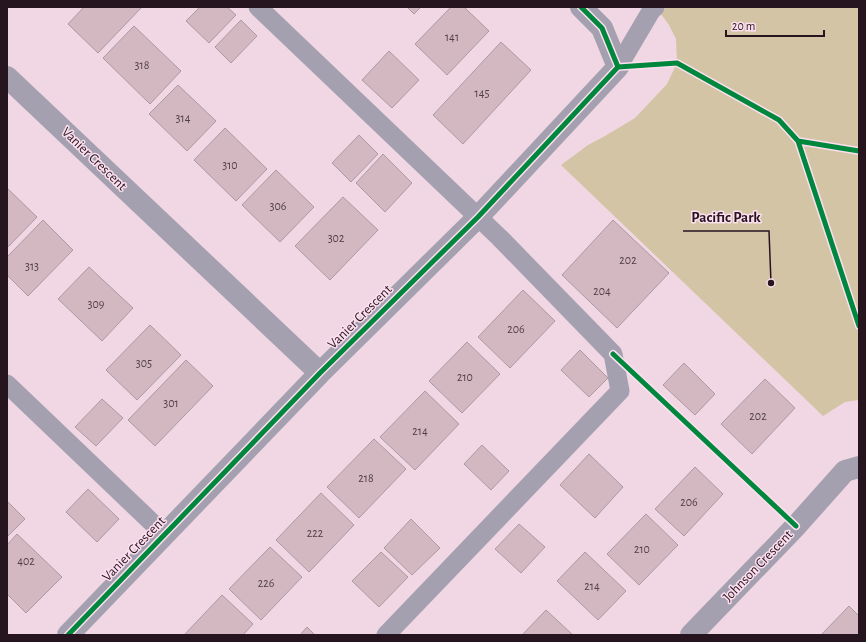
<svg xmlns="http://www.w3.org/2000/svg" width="866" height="642" viewBox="0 0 866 642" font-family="'Alegreya Sans',sans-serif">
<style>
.green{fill:#d2c4a4}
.building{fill:#d3b8c1;stroke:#ad99a0}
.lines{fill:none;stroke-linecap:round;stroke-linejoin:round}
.service{stroke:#a4a0af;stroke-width:19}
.minor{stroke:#a4a0af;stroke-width:22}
.cycleway-casing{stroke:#fddfef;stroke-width:8}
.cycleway{stroke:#00873e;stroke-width:5}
.labels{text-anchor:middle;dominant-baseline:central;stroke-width:3;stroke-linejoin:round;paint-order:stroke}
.number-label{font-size:12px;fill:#513e48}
.street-label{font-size:14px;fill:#26151f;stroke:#fddfef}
.leader{fill:none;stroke:#26151f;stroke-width:1.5}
.callout-dot{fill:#26151f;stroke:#fddfef;stroke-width:1.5}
.callout-label{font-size:15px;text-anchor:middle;font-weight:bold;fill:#26151f;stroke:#fddfef;stroke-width:3;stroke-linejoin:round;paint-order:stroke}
</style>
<rect width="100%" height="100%" fill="#f1d7e4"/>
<path class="green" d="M 661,7 L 859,7 L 859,400 L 845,402 L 823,416 L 561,165 L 588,145 L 605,136 L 635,118 L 667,84 L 677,63 L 676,39 L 669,25 L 658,10 Z"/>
<path class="building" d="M 84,7 L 142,7 L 98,53 L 68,24 Z
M 200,7 L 227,7 L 236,15 L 209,43 L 186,21 Z
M 407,7 L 421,7 L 414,14 Z
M 451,7 L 464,7 L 489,31 L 447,75 L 415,44 Z
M 241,20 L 257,36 L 231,63 L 215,47 Z
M 134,26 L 181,71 L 150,104 L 103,58 Z
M 501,42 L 531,70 L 463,144 L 433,115 Z
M 389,51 L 419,80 L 392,108 L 362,80 Z
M 178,85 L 216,121 L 187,151 L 149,114 Z
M 225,128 L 267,169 L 236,201 L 194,160 Z
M 359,135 L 378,154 L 351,182 L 332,163 Z
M 383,154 L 412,183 L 385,212 L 356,183 Z
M 276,170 L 314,207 L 280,242 L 242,205 Z
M 7,188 L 37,217 L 7,248 Z
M 343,197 L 378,230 L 330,280 L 295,246 Z
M 43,220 L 73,250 L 28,296 L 7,275 L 7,257 Z
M 613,220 L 669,273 L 617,328 L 562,275 Z
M 89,267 L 133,308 L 102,341 L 58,299 Z
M 523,290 L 555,321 L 510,368 L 478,337 Z
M 150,325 L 181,355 L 137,400 L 106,370 Z
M 467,342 L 500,374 L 462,413 L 429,381 Z
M 580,350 L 608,378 L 589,397 L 561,370 Z
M 186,360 L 213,386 L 155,446 L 128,420 Z
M 684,363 L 715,394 L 695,415 L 663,385 Z
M 765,379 L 795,408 L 752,454 L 721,424 Z
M 425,391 L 459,424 L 415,470 L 380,437 Z
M 102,399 L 123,418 L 96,446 L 75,427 Z
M 374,439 L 406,469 L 359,518 L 327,487 Z
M 482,445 L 509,471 L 491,490 L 464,464 Z
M 589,454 L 623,487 L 595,518 L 560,485 Z
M 695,467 L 723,494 L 684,536 L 655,509 Z
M 88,489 L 119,519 L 97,542 L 66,512 Z
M 321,493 L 354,525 L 309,572 L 276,540 Z
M 7,501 L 25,519 L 7,537 Z
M 646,514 L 678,545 L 639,585 L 607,554 Z
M 411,519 L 440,548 L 412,575 L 384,548 Z
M 519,524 L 545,547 L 521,573 L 495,549 Z
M 17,534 L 62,577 L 26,613 L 7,594 L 7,545 Z
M 270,547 L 302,577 L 261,620 L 229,589 Z
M 381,552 L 408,577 L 379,607 L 352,581 Z
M 585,552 L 626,591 L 598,620 L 557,581 Z
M 222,595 L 253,624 L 243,635 L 184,635 Z
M 849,606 L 859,616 L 859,635 L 821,635 Z
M 546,610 L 573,635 L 522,635 Z
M 307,627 L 315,635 L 300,635 Z"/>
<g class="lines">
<path class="service" d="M 258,7 L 500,238 L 613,354 L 620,391 L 386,635
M 618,67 L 651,11 L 655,7
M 7,384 L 165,535"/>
<path class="minor" d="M 7,77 L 320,373
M 68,635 L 320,373 L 478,217 L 618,67 L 602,28 L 581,7
M 691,635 L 796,526 L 845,471 L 859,467"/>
<defs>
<path id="cycleway" d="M 618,67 L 677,63 L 779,120 L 798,141 L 859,151
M 798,141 L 859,326
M 613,354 L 796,526
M 68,635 L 320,373 L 478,217 L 618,67 L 602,28 L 581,7"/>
</defs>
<use href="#cycleway" class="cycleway-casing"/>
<use href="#cycleway" class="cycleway"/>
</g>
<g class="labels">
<g class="number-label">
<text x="452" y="37">141</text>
<text x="142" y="65">318</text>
<text x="482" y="93">145</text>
<text x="183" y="118">314</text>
<text x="230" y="165">310</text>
<text x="278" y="206">306</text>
<text x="336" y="238">302</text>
<text x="628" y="260">202</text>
<text x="32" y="266">313</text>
<text x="602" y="291">204</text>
<text x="96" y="304">309</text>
<text x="516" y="329">206</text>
<text x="144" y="363">305</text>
<text x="465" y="377">210</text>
<text x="171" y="403">301</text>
<text x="758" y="416">202</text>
<text x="420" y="431">214</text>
<text x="366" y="478">218</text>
<text x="689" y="502">206</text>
<text x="315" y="533">222</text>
<text x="642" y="549">210</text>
<text x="26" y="561">402</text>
<text x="266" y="583">226</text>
<text x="592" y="586">214</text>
</g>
<g class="street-label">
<text transform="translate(94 159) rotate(44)">Vanier Crescent</text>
<text transform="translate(360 317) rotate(-45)">Vanier Crescent</text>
<text transform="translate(134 549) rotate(-46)">Vanier Crescent</text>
<text transform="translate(758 566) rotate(-46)">Johnson Crescent</text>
</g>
</g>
<path class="leader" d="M771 283L769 231H683"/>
<circle class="callout-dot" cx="771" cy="283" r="4"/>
<g class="callout-label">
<text x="726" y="222">Pacific Park</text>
</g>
<rect width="866" height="642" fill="none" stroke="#26151f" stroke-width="16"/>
<path d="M726 30v6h98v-6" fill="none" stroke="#26151f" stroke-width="2"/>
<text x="732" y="30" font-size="12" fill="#26151f" stroke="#fddfef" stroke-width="3" paint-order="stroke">20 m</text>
</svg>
